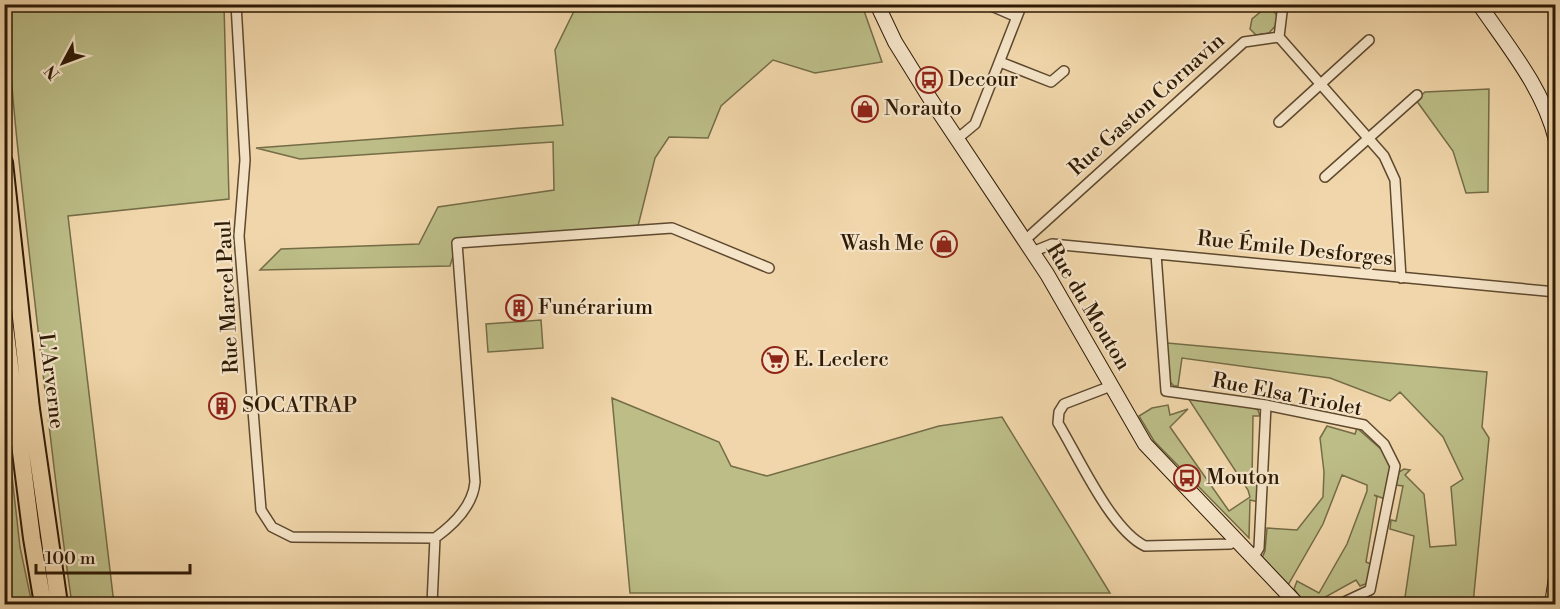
<svg xmlns="http://www.w3.org/2000/svg" width="1560" height="609" viewBox="0 0 1560 609" font-family="'Libre Bodoni',serif">
<style>
.green{fill:#bcbd87;stroke:#756c46;stroke-width:1.5}
.lines{fill:none;stroke-linecap:round;stroke-linejoin:round}
.street-casing{stroke:#5e492e;stroke-width:12}
.secondary-casing{stroke:#2e1a05;stroke-width:16}
.highway-casing{stroke:#2e1a05;stroke-width:20}
.street{stroke:#f5e4c8;stroke-width:9}
.secondary{stroke:#f5e4c8;stroke-width:14}
.highway{stroke:#f0d6aa;stroke-width:16}
.labels{text-anchor:middle;dominant-baseline:central;stroke-width:4.5;stroke-linejoin:round;paint-order:stroke}
.poi-label{font-size:21px;fill:#2e1a05;stroke:#f5e4c8;text-anchor:start}
.street-label{font-size:21px;fill:#2e1a05;stroke:#f5e4c8}
</style>
<rect width="100%" height="100%" fill="#f0d6aa"/>
<filter id="stains"><feTurbulence type="fractalNoise" baseFrequency=".00333" numOctaves="4"/><feColorMatrix values="0 0 0 0 .2 0 0 0 0 .09 0 0 0 0 .02 0 0 0 .5 -.17"/></filter>
<radialGradient id="worn" r=".72"><stop offset=".6" stop-color="#630" stop-opacity="0"/><stop offset="1" stop-color="#630" stop-opacity=".3"/></radialGradient>
<path class="green" d="M 6,5 L 224,5 L 229,199 L 68,216 L 114,604 L 72,604 C 58,510 48,415 37,321 C 25,215 12,110 6,5 Z
M 577,5 L 862,5 L 882,62 L 815,73 L 773,60 L 721,106 L 708,138 L 669,137 L 655,158 L 637,230 L 457,243 L 450,266 L 260,270 L 281,249 L 419,244 L 438,207 L 554,190 L 553,142 L 300,159 L 256,148 L 563,125 L 555,50 Z
M 1270,8 L 1277,15 L 1277,24 L 1269,33 L 1256,35 L 1250,29 L 1252,19 L 1264,9 Z
M 1489,89 L 1488,192 L 1466,193 L 1453,151 L 1416,100 L 1425,92 Z
M 541,320 L 543,348 L 488,352 L 486,324 Z
M 1167,343 L 1487,372 L 1482,427 L 1489,438 L 1473,604 L 1404,604 L 1414,536 L 1390,529 L 1391,520 L 1396,521 L 1403,486 L 1396,485 L 1399,472 L 1404,469 L 1410,470 L 1405,475 L 1424,494 L 1430,547 L 1456,545 L 1451,487 L 1463,479 L 1443,437 L 1400,392 L 1390,401 L 1330,378 L 1182,358 L 1178,386 L 1174,386 L 1170,382 Z
M 612,398 L 719,442 L 731,466 L 767,476 L 939,426 L 1002,417 L 1110,593 L 630,593 Z
M 1188,398 L 1252,407 L 1258,410 L 1260,416 L 1253,416 L 1252,482 L 1259,483 L 1259,502 L 1250,500 L 1249,538 L 1154,441 L 1139,416 L 1152,408 L 1168,405 L 1170,415 L 1188,409 L 1170,427 L 1229,511 L 1250,497 L 1248,490 Z
M 5,414 L 20,547 L 32,604 L 5,604 Z
M 1327,426 L 1355,434 L 1357,428 L 1383,451 L 1391,469 L 1385,499 L 1374,495 L 1377,497 L 1366,562 L 1373,565 L 1368,583 L 1360,586 L 1356,580 L 1318,601 L 1319,604 L 1305,604 L 1294,589 L 1297,581 L 1319,593 L 1347,544 L 1367,491 L 1367,485 L 1342,475 L 1323,524 L 1288,585 L 1262,558 L 1265,551 L 1267,528 L 1297,530 L 1323,497 L 1324,472 L 1320,438 Z"/>
<g class="lines">
<defs>
<path id="street" d="M 236,4 L 245,160 L 239,236 L 261,510 L 272,527 L 292,537 L 435,538
M 987,4 L 1017,17
M 1120,6 L 1122,4
M 1279,37 L 1384,156 L 1395,180 L 1401,278
M 1000,62 L 1051,82 L 1064,71
M 1279,122 L 1369,40
M 957,139 L 975,124 L 1022,4
M 1325,177 L 1417,95
M 1024,241 L 1244,42 L 1279,37 L 1283,4
M 1032,252 L 1052,244 L 1556,292
M 1156,254 L 1166,391 L 1266,405 L 1364,425 L 1384,444 L 1395,466 L 1370,590 L 1340,604
M 1111,386 L 1064,404 L 1059,412 L 1058,423 C 1078,456 1111,530 1145,546 L 1230,544 L 1237,540
M 1253,558 L 1259,548 L 1266,405
M 432,604 L 435,538 C 453,525 473,505 475,482 L 457,243 L 672,228 L 769,268"/>
<path id="secondary" d="M 877,4 L 895,42 L 931,100 L 1047,274 L 1145,444 L 1297,604
M 1479,4 C 1509,48 1543,88 1556,140
M 1552,604 L 1556,578"/>
<path id="highway" d="M 4,162 L 31,409 L 59,604
M 4,319 L 32,538 L 43,604"/>
</defs>
<use href="#street" class="street-casing"/>
<use href="#secondary" class="secondary-casing"/>
<use href="#highway" class="highway-casing"/>
<use href="#street" class="street"/>
<use href="#secondary" class="secondary"/>
<use href="#highway" class="highway"/>
</g>
<defs>
<symbol id="bus-ring" viewBox="-11 -11 22 22"><circle r="9.5" fill="#f5e4c8" stroke="#8f2418" stroke-width="1.5"/><path d="M-5-6H5V4H4V6H2V4H-2V6H-4V4H-5ZM-3.5-4V0h7V-4ZM-3.5 1.2v1.5H-2V1.2ZM2 1.2v1.5H3.5V1.2Z" fill="#8f2418"/></symbol>
<symbol id="shop-ring" viewBox="-11 -11 22 22"><circle r="9.5" fill="#f5e4c8" stroke="#8f2418" stroke-width="1.5"/><path d="M-5-2.5h2.3a2.7 3.5 0 0 1 5.4 0H5L5.5 6h-11ZM-1.5-2.5h3a1.5 2.3 0 0 0-3 0Z" fill="#8f2418"/></symbol>
<symbol id="building-ring" viewBox="-11 -11 22 22"><circle r="9.5" fill="#f5e4c8" stroke="#8f2418" stroke-width="1.5"/><path d="M-4-6H4V6H1V3H-1V6H-4ZM-2.5-4.3h1.7v1.8h-1.7ZM.8-4.3h1.7v1.8H.8ZM-2.5-1h1.7V.8h-1.7ZM.8-1h1.7V.8H.8Z" fill="#8f2418"/></symbol>
<symbol id="supermarket-ring" viewBox="-11 -11 22 22"><circle r="9.5" fill="#f5e4c8" stroke="#8f2418" stroke-width="1.5"/><path d="M-6-5.5h2.5l.6 2H6L4.5 2H-2.5L-4.4-4H-6ZM-1.5 3.2a1.3 1.3 0 1 0 .1 0ZM3 3.2a1.3 1.3 0 1 0 .1 0Z" fill="#8f2418"/></symbol>
</defs>
<g fill-rule="evenodd">
<use href="#bus-ring" x="914" y="65" width="30" height="30"/>
<use href="#shop-ring" x="850" y="94" width="30" height="30"/>
<use href="#shop-ring" x="929" y="229" width="30" height="30"/>
<use href="#building-ring" x="504" y="293" width="30" height="30"/>
<use href="#supermarket-ring" x="760" y="345" width="30" height="30"/>
<use href="#building-ring" x="207" y="391" width="30" height="30"/>
<use href="#bus-ring" x="1172" y="463" width="30" height="30"/>
</g>
<g class="labels">
<g class="poi-label">
<text x="948" y="80">Decour</text>
<text x="884" y="109">Norauto</text>
<text x="924" y="244" text-anchor="end">Wash Me</text>
<text x="538" y="308">Funérarium</text>
<text x="794" y="360">E. Leclerc</text>
<text x="242" y="406">SOCATRAP</text>
<text x="1206" y="478">Mouton</text>
</g>
<g class="street-label">
<text transform="translate(1147 105) rotate(-42)">Rue Gaston Cornavin</text>
<text transform="translate(1295 249) rotate(6)">Rue Émile Desforges</text>
<text transform="translate(228 297) rotate(-93)">Rue Marcel Paul</text>
<text transform="translate(1088 307) rotate(59)">Rue du Mouton</text>
<text transform="translate(51 381) rotate(83)">L'Arverne</text>
<text transform="translate(1287 395) rotate(11)">Rue Elsa Triolet</text>
</g>
</g>
<rect width="1560" height="609" fill="none" stroke="#f0d6aa" stroke-width="24"/>
<rect x="6" y="6" width="1548" height="597" fill="none" stroke="#2e1a05" stroke-width="3"/>
<rect x="12" y="12" width="1536" height="585" fill="none" stroke="#2e1a05" stroke-width="1.5"/>
<g transform="translate(63 63) rotate(229)" stroke="#f5e4c8" stroke-width="4.5" paint-order="stroke">
<path d="M0-4.5L10 22L0 15L-10 22Z" fill="#2e1a05"/>
<text y="-9" font-size="16" font-weight="bold" text-anchor="middle" fill="#2e1a05">N</text>
</g>
<path d="M36 564v9h154v-9" fill="none" stroke="#2e1a05" stroke-width="3"/>
<text x="45" y="564" font-size="18" fill="#2e1a05" stroke="#f5e4c8" stroke-width="4.5" paint-order="stroke">100 m</text>
<rect width="100%" height="100%" filter="url(#stains)"/>
<rect width="100%" height="100%" fill="url(#worn)"/>
</svg>
